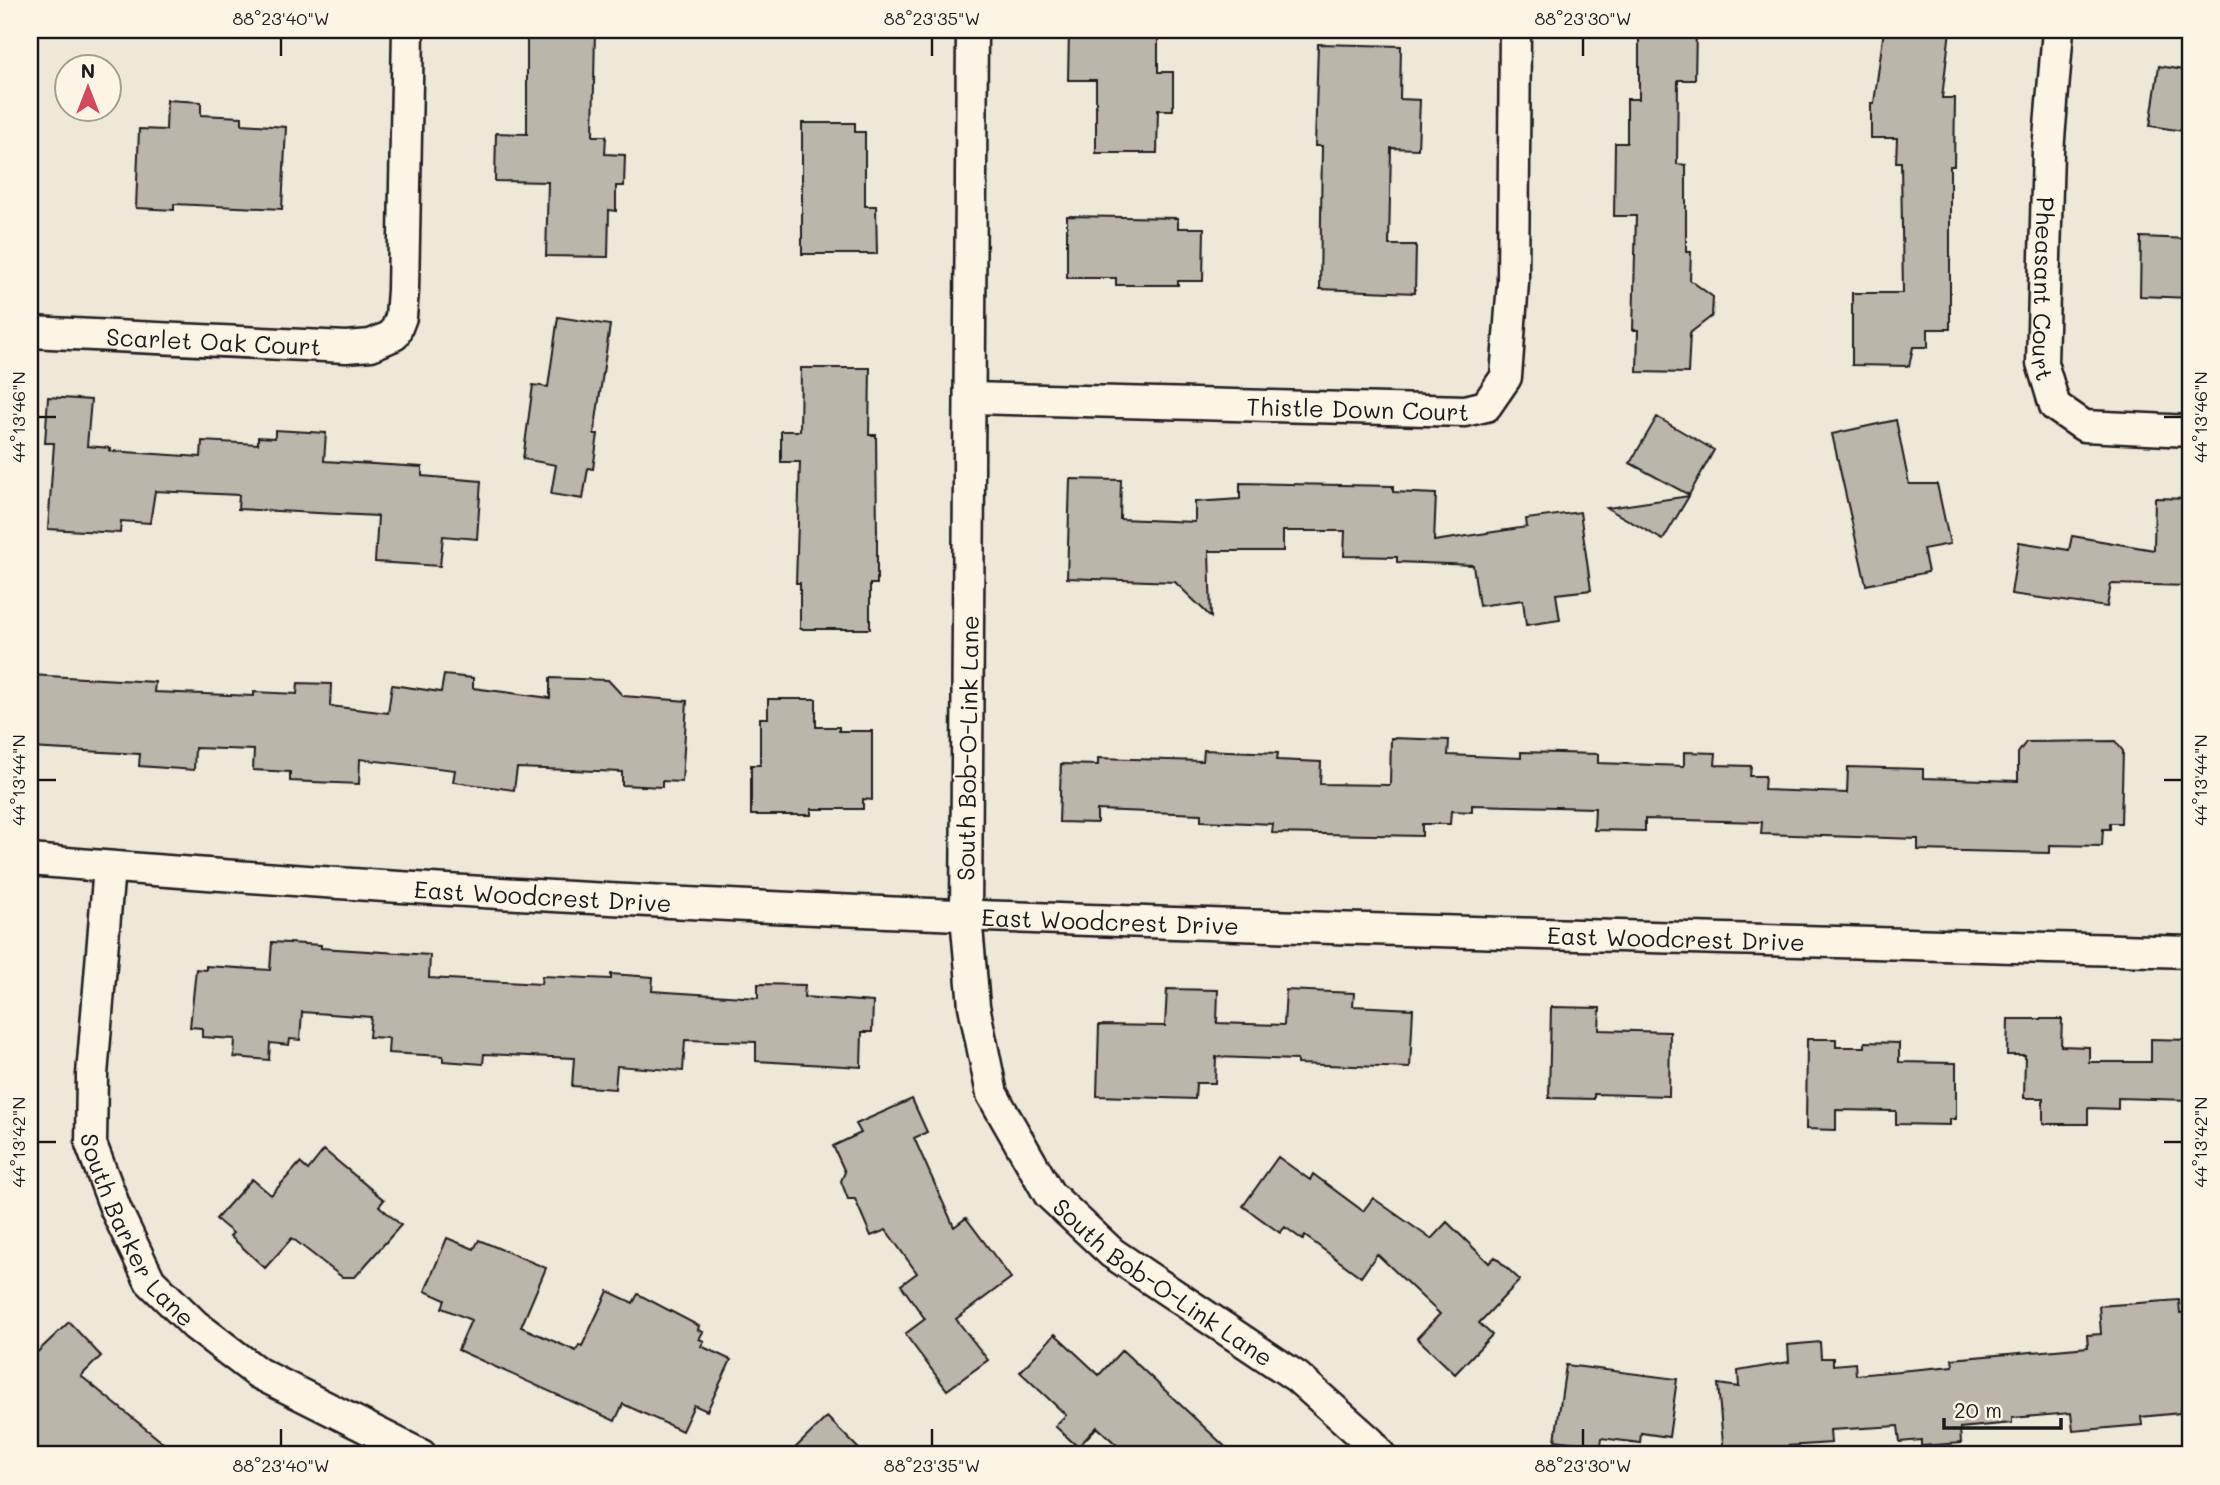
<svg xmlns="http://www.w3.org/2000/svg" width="2220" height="1485" viewBox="0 0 2220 1485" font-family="Mali,sans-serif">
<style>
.building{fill:#bab6aa;stroke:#1c1c1c;stroke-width:2}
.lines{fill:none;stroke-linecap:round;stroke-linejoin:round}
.street-casing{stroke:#1c1c1c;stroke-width:35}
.street{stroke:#fcf5e5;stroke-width:30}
.ticks{fill:none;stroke:#1c1c1c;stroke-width:2.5}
.labels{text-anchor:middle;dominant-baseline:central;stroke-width:5;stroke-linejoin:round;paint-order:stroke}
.street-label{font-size:24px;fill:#1c1c1c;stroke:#fcf5e5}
.neatline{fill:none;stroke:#1c1c1c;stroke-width:2.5}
.ticks-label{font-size:18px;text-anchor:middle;fill:#1c1c1c}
</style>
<rect width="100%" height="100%" fill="#eee8d9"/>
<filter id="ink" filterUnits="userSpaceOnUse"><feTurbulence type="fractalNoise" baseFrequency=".0143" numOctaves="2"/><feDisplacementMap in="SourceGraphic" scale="14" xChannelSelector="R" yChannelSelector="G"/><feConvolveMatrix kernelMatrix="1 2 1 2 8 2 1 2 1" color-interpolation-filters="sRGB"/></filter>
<g filter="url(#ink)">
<path class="building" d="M 527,30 L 595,30 L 593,136 L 606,136 L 605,154 L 625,155 L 624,186 L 616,186 L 616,211 L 609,210 L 608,257 L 546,256 L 548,182 L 495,181 L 496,133 L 527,134 Z
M 1069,30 L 1158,30 L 1158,72 L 1173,72 L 1173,110 L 1158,110 L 1157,153 L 1096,153 L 1096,80 L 1068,80 Z
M 1639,30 L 1696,30 L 1695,80 L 1678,80 L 1677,164 L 1686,165 L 1686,252 L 1691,252 L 1690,280 L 1713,297 L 1712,316 L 1690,333 L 1688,373 L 1637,372 L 1638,330 L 1633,330 L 1636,216 L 1614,216 L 1615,143 L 1627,143 L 1627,99 L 1639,99 Z
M 1884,30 L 1950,30 L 1942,98 L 1955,98 L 1954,166 L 1950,166 L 1950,329 L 1928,329 L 1928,347 L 1913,347 L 1909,366 L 1852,365 L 1852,293 L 1903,293 L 1901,162 L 1896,162 L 1897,138 L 1871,138 L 1871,103 L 1874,103 Z
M 1318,44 L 1401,46 L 1400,99 L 1420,100 L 1418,149 L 1391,148 L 1389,245 L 1416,245 L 1415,293 L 1320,289 L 1322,146 L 1315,146 Z
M 2159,66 L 2190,71 L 2190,132 L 2150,126 Z
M 167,100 L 201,102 L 201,115 L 242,117 L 242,124 L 286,127 L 282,209 L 174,204 L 174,210 L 136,208 L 139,129 L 166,130 Z
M 802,123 L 855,123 L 855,132 L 865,132 L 865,206 L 876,206 L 877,254 L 802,254 Z
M 1067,216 L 1178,218 L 1178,228 L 1204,228 L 1203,281 L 1178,281 L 1178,285 L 1116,285 L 1116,278 L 1067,278 Z
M 2141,237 L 2190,239 L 2190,298 L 2140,296 Z
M 558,317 L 610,325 L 594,434 L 598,434 L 593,469 L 588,468 L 583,499 L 551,494 L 556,465 L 523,459 L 533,385 L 548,387 Z
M 801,368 L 870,368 L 869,435 L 876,435 L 877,536 L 877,584 L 870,584 L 870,629 L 800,629 L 800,583 L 796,583 L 800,462 L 781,462 L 781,431 L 800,431 Z
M 48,397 L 91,400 L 87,446 L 110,448 L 110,451 L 201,457 L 202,441 L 258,444 L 258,437 L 275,438 L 275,430 L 326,433 L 324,461 L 422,467 L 422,476 L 481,481 L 477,539 L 443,536 L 440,566 L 375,562 L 378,516 L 238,509 L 239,495 L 155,491 L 150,523 L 121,521 L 120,533 L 48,529 L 54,443 L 45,443 Z
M 1657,417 L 1714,450 L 1689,495 L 1630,463 Z
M 1896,420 L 1909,484 L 1937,484 L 1950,544 L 1923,549 L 1928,572 L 1866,585 L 1832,434 Z
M 1070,479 L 1121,480 L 1120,519 L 1195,522 L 1195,502 L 1240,499 L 1240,483 L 1393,486 L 1393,492 L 1436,494 L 1434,541 L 1527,527 L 1526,519 L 1580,512 L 1591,590 L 1556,594 L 1560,620 L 1526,625 L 1523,600 L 1479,606 L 1473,565 L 1397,562 L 1397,557 L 1344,556 L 1345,531 L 1283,531 L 1283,551 L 1209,551 L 1211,617 L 1175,582 L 1067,578 Z
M 1689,496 L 1663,540 L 1607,508 Z
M 2155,498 L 2190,499 L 2190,586 L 2111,584 L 2107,607 L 2011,594 L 2019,542 L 2069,550 L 2072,536 L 2154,550 Z
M 30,675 L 155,682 L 154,692 L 254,696 L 254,692 L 297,694 L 298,683 L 331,684 L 330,706 L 388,713 L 392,685 L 441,692 L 444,675 L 473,678 L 473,688 L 550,698 L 550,678 L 608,680 L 623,696 L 687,701 L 682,782 L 662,781 L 662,787 L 622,785 L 622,772 L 517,768 L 514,790 L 453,782 L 455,770 L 360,759 L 359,784 L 290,781 L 290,772 L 253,770 L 254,750 L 195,748 L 194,770 L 139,766 L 140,754 L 30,748 Z
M 768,699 L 816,699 L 816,727 L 839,727 L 839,731 L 872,731 L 872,800 L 863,799 L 863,809 L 811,809 L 811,815 L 751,815 L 751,765 L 760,765 L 760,718 L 768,718 Z
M 1391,738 L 1449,740 L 1448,755 L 1521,758 L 1521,752 L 1598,754 L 1598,763 L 1684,766 L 1684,752 L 1716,753 L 1715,765 L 1751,766 L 1750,776 L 1765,776 L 1764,790 L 1847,793 L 1848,767 L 1923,769 L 1923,778 L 2018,781 L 2018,753 L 2026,742 L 2115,741 L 2123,751 L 2121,823 L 2110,823 L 2110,829 L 2103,829 L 2102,846 L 2050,845 L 2050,853 L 1918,850 L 1918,839 L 1761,834 L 1762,822 L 1645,819 L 1645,831 L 1594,830 L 1595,808 L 1472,805 L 1472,812 L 1451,811 L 1450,824 L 1422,824 L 1422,836 L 1272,833 L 1273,824 L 1201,821 L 1201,814 L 1097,810 L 1097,823 L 1059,822 L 1061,764 L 1098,765 L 1098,758 L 1203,761 L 1204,750 L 1278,753 L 1277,760 L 1321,762 L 1320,784 L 1390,785 Z
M 272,942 L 321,945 L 321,948 L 430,955 L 429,978 L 541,984 L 542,976 L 611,979 L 611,974 L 653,977 L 652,991 L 758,998 L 758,984 L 805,985 L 804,997 L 873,1002 L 872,1032 L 862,1032 L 861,1067 L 756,1061 L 756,1042 L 685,1040 L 683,1071 L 617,1066 L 615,1089 L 572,1086 L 574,1058 L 484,1054 L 483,1064 L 443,1061 L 443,1056 L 388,1053 L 389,1038 L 369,1037 L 371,1017 L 302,1012 L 300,1040 L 290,1039 L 289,1045 L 270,1043 L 269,1060 L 234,1057 L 235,1039 L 202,1037 L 202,1028 L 190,1027 L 196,969 L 206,970 L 206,966 L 270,970 Z
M 1167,989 L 1218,990 L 1217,1023 L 1284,1025 L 1286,990 L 1354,993 L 1353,1006 L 1413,1009 L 1410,1068 L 1297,1064 L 1297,1060 L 1216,1057 L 1215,1083 L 1196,1083 L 1195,1099 L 1097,1096 L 1099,1025 L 1165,1026 Z
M 1551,1007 L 1600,1008 L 1599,1030 L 1670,1032 L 1669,1096 L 1594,1094 L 1594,1099 L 1549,1098 Z
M 2008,1019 L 2062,1019 L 2061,1046 L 2089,1047 L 2089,1062 L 2151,1062 L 2151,1039 L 2190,1040 L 2190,1100 L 2118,1098 L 2118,1109 L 2088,1108 L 2088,1124 L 2043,1124 L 2043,1098 L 2024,1098 L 2025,1055 L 2007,1055 Z
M 1807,1039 L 1836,1039 L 1836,1047 L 1865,1047 L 1865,1042 L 1899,1043 L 1899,1062 L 1956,1063 L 1956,1119 L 1950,1119 L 1950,1125 L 1896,1124 L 1896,1111 L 1836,1110 L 1836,1130 L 1806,1129 Z
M 912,1099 L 927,1132 L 914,1138 L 954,1227 L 966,1218 L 1011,1278 L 956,1319 L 988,1360 L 947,1390 L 905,1334 L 925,1319 L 901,1285 L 917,1273 L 886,1230 L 871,1236 L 855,1199 L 848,1199 L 841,1181 L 845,1172 L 833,1146 L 861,1133 L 856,1124 Z
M 324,1150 L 384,1200 L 379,1206 L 401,1225 L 355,1277 L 342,1277 L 292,1238 L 265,1268 L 230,1236 L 233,1233 L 216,1219 L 252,1179 L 271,1195 L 300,1163 L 308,1170 Z
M 1278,1157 L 1310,1180 L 1313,1174 L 1363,1211 L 1373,1198 L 1431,1239 L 1447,1222 L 1489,1263 L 1495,1257 L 1520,1280 L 1479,1323 L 1492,1335 L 1455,1374 L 1417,1338 L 1440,1314 L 1377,1254 L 1361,1277 L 1305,1236 L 1303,1240 L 1285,1227 L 1280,1233 L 1243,1206 Z
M 447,1238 L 474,1249 L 479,1240 L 546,1268 L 521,1327 L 576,1351 L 579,1345 L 582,1346 L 608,1291 L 633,1303 L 638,1294 L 699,1326 L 698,1330 L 703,1332 L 699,1339 L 704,1341 L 701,1346 L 731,1360 L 707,1411 L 694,1405 L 682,1431 L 623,1404 L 615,1421 L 458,1350 L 471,1320 L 442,1308 L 445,1300 L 425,1291 Z
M 2179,1300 L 2180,1313 L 2190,1312 L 2190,1408 L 2180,1409 L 2180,1413 L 2141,1417 L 2142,1425 L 2073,1431 L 2071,1413 L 2012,1418 L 2012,1423 L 1960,1428 L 1961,1443 L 1921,1446 L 1921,1440 L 1900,1442 L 1898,1426 L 1830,1430 L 1831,1443 L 1787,1446 L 1788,1455 L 1724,1455 L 1718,1384 L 1739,1387 L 1738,1371 L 1789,1362 L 1788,1345 L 1820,1342 L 1821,1358 L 1833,1358 L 1833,1365 L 1855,1363 L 1856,1375 L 1953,1366 L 1952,1359 L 2088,1347 L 2087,1335 L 2101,1334 L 2099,1306 Z
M 69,1322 L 101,1356 L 81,1376 L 178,1455 L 30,1455 L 30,1359 Z
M 1055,1334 L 1099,1375 L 1122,1350 L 1234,1455 L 1128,1455 L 1097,1427 L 1078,1447 L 1055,1426 L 1066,1415 L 1020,1372 Z
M 1566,1365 L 1677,1379 L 1669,1437 L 1641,1433 L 1640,1443 L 1602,1438 L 1601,1446 L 1555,1440 Z
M 827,1417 L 865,1455 L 788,1455 Z"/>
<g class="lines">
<defs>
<g id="street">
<path id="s1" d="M 972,30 L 966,916 L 974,1006 L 992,1094 L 1049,1194 L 1112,1253 L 1297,1377 L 1370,1442 L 1380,1455"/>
<path id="s2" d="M 2058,30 L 2048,151 L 2042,363 L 2055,406 L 2084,426 L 2190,431"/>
<path id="s3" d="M 30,332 L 346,347 L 371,345 L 394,335 L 401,317 L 403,290 L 408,30"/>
<path id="s4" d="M 971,398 L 1465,411 L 1486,406 L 1506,377 L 1513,282 L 1515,30"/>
<path id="s5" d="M 30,860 C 748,921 1470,930 2190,952"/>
<path id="s6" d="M 109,867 L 92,1075 L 91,1144 L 116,1210 L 150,1281 L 195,1325 L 258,1373 L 421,1455"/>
</g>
</defs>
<use href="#street" class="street-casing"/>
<use href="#street" class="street"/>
</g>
</g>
<path class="ticks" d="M 281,38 L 281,56M 932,38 L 932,56M 1583,38 L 1583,56M 38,417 L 56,417M 2164,417 L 2182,417M 38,780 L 56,780M 2164,780 L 2182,780M 38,1142 L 56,1142M 2164,1142 L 2182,1142M 281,1429 L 281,1446M 932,1429 L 932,1446M 1583,1429 L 1583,1446"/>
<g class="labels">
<g class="street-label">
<text stroke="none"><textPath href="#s2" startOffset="259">Pheasant Court</textPath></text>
<text stroke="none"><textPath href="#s3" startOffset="184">Scarlet Oak Court</textPath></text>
<text stroke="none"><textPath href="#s4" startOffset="387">Thistle Down Court</textPath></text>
<text transform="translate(967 748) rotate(-89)">South Bob-O-Link Lane</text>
<text stroke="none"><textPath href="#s5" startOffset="514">East Woodcrest Drive</textPath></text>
<text stroke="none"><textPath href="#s5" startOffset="1082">East Woodcrest Drive</textPath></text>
<text stroke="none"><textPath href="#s5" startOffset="1648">East Woodcrest Drive</textPath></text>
<text stroke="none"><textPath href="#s6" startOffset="376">South Barker Lane</textPath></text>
<text stroke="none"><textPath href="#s1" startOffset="1326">South Bob-O-Link Lane</textPath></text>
</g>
</g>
<rect width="2220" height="1485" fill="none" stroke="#fcf5e5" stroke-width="77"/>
<g transform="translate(88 88)"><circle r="33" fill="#fcf5e5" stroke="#a29e95" stroke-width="2"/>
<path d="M0-5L12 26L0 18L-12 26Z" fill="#d1495b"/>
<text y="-10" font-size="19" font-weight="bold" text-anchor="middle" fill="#1c1c1c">N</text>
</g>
<path d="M1944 1418v10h117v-10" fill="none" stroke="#1c1c1c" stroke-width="3.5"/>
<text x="1954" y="1418" font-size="21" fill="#1c1c1c" stroke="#fcf5e5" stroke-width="5" paint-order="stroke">20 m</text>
<rect x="38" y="38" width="2144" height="1408" class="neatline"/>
<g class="ticks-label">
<text x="281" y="25">88°23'40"W</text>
<text x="932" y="25">88°23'35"W</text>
<text x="1583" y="25">88°23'30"W</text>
<text transform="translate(19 417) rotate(-90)" y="6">44°13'46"N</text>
<text transform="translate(2201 417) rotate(-90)" y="6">44°13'46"N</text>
<text transform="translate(19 780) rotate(-90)" y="6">44°13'44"N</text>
<text transform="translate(2201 780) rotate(-90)" y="6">44°13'44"N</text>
<text transform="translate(19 1142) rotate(-90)" y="6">44°13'42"N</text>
<text transform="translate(2201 1142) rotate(-90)" y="6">44°13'42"N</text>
<text x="281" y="1472">88°23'40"W</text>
<text x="932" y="1472">88°23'35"W</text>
<text x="1583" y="1472">88°23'30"W</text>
</g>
</svg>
